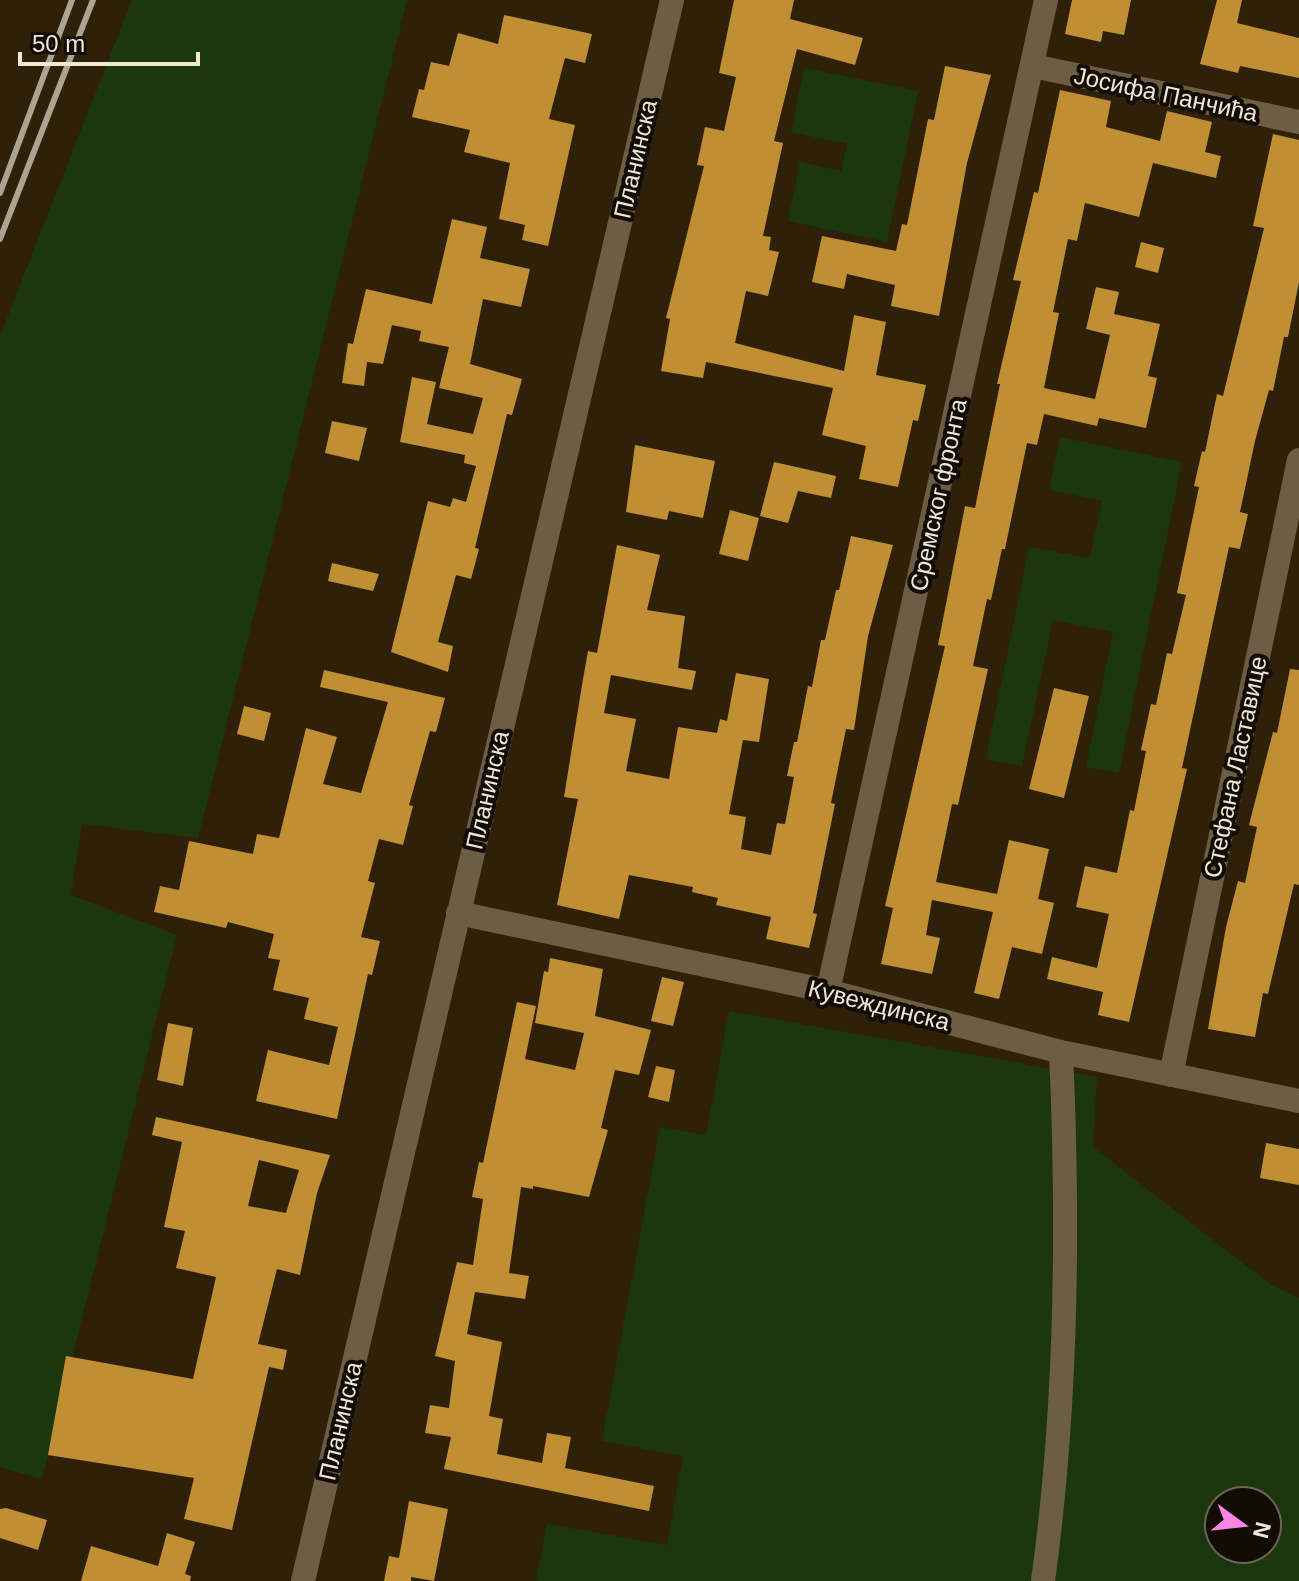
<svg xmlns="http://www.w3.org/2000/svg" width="1299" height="1581" viewBox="0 0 1299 1581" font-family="Arial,sans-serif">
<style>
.green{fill:#1c370e;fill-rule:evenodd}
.building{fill:#c08e33;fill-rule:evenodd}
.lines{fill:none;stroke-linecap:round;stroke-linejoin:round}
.minor{stroke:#6d5d44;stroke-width:24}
.rail{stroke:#ada391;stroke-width:6}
.labels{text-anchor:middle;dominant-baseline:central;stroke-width:8;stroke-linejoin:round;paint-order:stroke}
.street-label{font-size:24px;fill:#f0e7d9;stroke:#120c04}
</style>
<rect width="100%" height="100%" fill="#2f2109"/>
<path class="green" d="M 132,0 L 407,0 L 198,838 L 82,824 L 71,895 L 177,935 L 42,1479 L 0,1467 L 0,336 Z
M 804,68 L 918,91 L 887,242 L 788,221 L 800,162 L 841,171 L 847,144 L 791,132 Z
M 1060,437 L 1182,462 L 1119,773 L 1086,767 L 1113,632 L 1053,620 L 1022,766 L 986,759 L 1029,547 L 1090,558 L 1102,501 L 1049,490 Z
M 729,1011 L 1097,1077 L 1093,1147 L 1271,1285 L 1299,1298 L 1299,1581 L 536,1581 L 547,1524 L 667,1545 L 683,1456 L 602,1441 L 660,1127 L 706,1135 ZM 1219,1501 L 1267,1501 L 1267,1549 L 1219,1549 Z"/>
<path class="building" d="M 734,0 L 794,0 L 790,19 L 863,38 L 855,65 L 797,49 L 774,141 L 783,143 L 763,236 L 771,237 L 769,250 L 779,252 L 768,296 L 746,291 L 735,343 L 844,371 L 854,315 L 886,322 L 876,375 L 926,385 L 918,421 L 913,420 L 898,487 L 859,479 L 866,446 L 822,435 L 833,388 L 706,362 L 703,378 L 661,371 L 670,319 L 666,318 L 704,166 L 697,165 L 705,127 L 724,131 L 736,77 L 719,73 Z
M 1072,0 L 1131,0 L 1124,35 L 1103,31 L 1101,42 L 1065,34 Z
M 1217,0 L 1242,0 L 1237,23 L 1299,38 L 1299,78 L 1240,66 L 1238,73 L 1200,64 Z
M 504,15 L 592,34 L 585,63 L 565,58 L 549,119 L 575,125 L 548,246 L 522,240 L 525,225 L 499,219 L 510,163 L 464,152 L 470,130 L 412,117 L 419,89 L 424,90 L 431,62 L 449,66 L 458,33 L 498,44 Z
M 945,66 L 991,75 L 967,163 L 939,316 L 891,306 L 895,285 L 847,274 L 844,289 L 812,282 L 822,236 L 896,251 L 902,224 L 907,225 L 928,119 L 934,120 Z
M 1060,90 L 1111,101 L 1106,127 L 1160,141 L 1167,111 L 1212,122 L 1205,152 L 1221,156 L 1216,178 L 1153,163 L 1139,217 L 1085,203 L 1077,241 L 1068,239 L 1053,312 L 1059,313 L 1044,388 L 1095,399 L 1110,335 L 1086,329 L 1096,287 L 1119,292 L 1114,314 L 1160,324 L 1148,376 L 1157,378 L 1146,428 L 1099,418 L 1097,426 L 1044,414 L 1037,445 L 1027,443 L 1005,549 L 1002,549 L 991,600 L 987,599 L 973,666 L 988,669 L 958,805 L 952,804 L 936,882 L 997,894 L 1009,840 L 1049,849 L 1038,899 L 1054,903 L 1042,954 L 1012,947 L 999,999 L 974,993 L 993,912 L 932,900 L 926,935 L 940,938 L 932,974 L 881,964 L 893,908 L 885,906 L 945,646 L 938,645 L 965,506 L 975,508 L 1000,384 L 997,384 L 1021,281 L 1013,280 L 1034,192 L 1038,193 Z
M 1273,134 L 1299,140 L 1299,282 L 1288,337 L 1284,337 L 1273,391 L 1269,390 L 1255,441 L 1240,512 L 1248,514 L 1240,549 L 1229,547 L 1182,768 L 1187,769 L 1129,1022 L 1098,1015 L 1103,992 L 1047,979 L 1052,957 L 1097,968 L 1109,914 L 1076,907 L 1085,866 L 1117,873 L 1130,810 L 1134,811 L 1146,751 L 1141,750 L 1151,704 L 1156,705 L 1167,653 L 1172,654 L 1186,595 L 1177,593 L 1199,487 L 1194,486 L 1202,451 L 1205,452 L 1217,394 L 1223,396 L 1264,228 L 1253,226 Z
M 452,219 L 487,227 L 480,258 L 530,269 L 521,307 L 483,299 L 470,364 L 522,379 L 512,415 L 507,414 L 475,548 L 479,549 L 471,579 L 456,575 L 438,642 L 453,646 L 448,672 L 391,652 L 428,501 L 450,507 L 453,498 L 466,502 L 476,466 L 464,463 L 465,455 L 400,442 L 412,377 L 436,382 L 427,424 L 473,434 L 483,398 L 439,388 L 449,347 L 419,341 L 421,331 L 392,325 L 383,364 L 367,362 L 364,386 L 342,383 L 348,343 L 353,344 L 366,289 L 432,304 Z
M 1141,242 L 1164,248 L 1158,273 L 1135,267 Z
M 332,421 L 367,428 L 359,461 L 325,453 Z
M 635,445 L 715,461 L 703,518 L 669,511 L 667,520 L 626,512 Z
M 774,462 L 836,476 L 831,498 L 798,491 L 788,523 L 760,516 Z
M 730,510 L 759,518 L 748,561 L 719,554 Z
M 851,536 L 893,545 L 868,636 L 854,730 L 846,729 L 831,803 L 835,804 L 813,913 L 817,914 L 809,948 L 766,939 L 771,917 L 716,905 L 718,898 L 692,892 L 693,887 L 629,875 L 619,919 L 557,905 L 578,799 L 564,797 L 582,685 L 588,651 L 597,653 L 617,545 L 660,555 L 647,610 L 685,616 L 678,668 L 696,671 L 692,690 L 611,675 L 604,713 L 636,719 L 626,771 L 669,779 L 678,727 L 717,733 L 720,719 L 727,721 L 736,673 L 769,679 L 759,742 L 743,740 L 729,814 L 746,817 L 741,849 L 771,855 L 777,823 L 785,824 L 794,777 L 787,776 L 794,742 L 797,742 L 808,686 L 812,687 L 821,640 L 825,640 L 836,590 L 839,590 Z
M 332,563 L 379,574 L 373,591 L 328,581 Z
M 1290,669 L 1299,670 L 1299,885 L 1294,884 L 1268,994 L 1263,993 L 1255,1037 L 1208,1029 L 1226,927 L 1238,881 L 1245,883 L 1257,827 L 1249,825 L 1273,732 L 1277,733 Z
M 324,670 L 445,698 L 436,732 L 430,731 L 409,805 L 413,806 L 403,845 L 379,839 L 368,881 L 375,883 L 361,937 L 380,941 L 372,975 L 368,974 L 337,1119 L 256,1101 L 268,1050 L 329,1065 L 338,1027 L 304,1019 L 309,998 L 273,990 L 280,960 L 268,958 L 274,934 L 228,922 L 226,928 L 154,912 L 160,886 L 179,890 L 189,841 L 253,854 L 257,834 L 279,838 L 306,728 L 337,737 L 323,784 L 361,793 L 388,702 L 320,687 Z
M 1054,688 L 1089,696 L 1064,798 L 1029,789 Z
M 244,706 L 271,713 L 264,741 L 237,734 Z
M 550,958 L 603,969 L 595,1016 L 651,1030 L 639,1075 L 615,1070 L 601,1128 L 608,1130 L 589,1197 L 533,1186 L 533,1189 L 521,1187 L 509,1273 L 529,1276 L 525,1299 L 475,1292 L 467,1334 L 502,1342 L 489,1416 L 503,1419 L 497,1454 L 542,1463 L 547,1433 L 571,1437 L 565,1468 L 654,1486 L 649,1511 L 444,1469 L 451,1437 L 425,1433 L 430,1405 L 449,1408 L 455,1361 L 435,1356 L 457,1262 L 473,1265 L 483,1199 L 472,1197 L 479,1162 L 483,1163 L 517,1002 L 536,1006 L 525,1059 L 575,1070 L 584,1033 L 535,1023 L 544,971 L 548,972 Z
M 662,977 L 684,982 L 673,1026 L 651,1021 Z
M 168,1023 L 193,1028 L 183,1086 L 157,1080 Z
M 656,1066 L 675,1070 L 669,1102 L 648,1097 Z
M 156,1117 L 330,1155 L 317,1193 L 300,1275 L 277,1269 L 258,1344 L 287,1350 L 283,1370 L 269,1367 L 232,1530 L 184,1519 L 194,1478 L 48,1455 L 66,1356 L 193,1379 L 216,1277 L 176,1268 L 185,1231 L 164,1227 L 182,1142 L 152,1135 ZM 259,1160 L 299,1170 L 286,1213 L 248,1206 Z
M 1266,1143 L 1299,1149 L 1299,1185 L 1260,1178 Z
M 409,1501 L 448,1509 L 434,1581 L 411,1577 L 411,1581 L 384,1581 L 389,1556 L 399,1558 Z
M 6,1508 L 47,1520 L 38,1550 L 0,1538 L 0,1509 Z
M 167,1533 L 195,1542 L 185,1574 L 191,1576 L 190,1581 L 81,1581 L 91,1546 L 158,1566 Z"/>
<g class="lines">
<path class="minor" d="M 1033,66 L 1299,122
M 458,913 L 828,991 L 1061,1052 L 1299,1101
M 828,991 L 1046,0
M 1171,1075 L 1299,460
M 303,1581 L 672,0
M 1043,1581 C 1067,1407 1069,1227 1061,1052"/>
<path class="rail" d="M 0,193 L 72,0
M 0,239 L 93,0"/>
</g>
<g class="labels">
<g class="street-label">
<text transform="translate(1166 94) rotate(12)">Јосифа Панчића</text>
<text transform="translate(635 159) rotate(-77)">Планинска</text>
<text transform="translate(938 495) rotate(-78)">Сремског фронта</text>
<text transform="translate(1235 767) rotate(-78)">Стефана Ластавице</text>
<text transform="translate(487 790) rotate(-77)">Планинска</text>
<text transform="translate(879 1005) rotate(14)">Кувеждинска</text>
<text transform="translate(340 1421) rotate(-77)">Планинска</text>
</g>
</g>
<g transform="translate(1243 1525) rotate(105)"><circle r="38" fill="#120c04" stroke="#6b6459" stroke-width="2"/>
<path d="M0-6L14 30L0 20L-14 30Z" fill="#fc86e4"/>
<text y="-12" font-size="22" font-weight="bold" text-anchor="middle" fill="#f0e7d9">N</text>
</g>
<path d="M20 52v12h178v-12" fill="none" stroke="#f0e7d9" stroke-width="4"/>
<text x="32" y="52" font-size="24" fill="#f0e7d9" stroke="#120c04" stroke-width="6" paint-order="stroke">50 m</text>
</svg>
